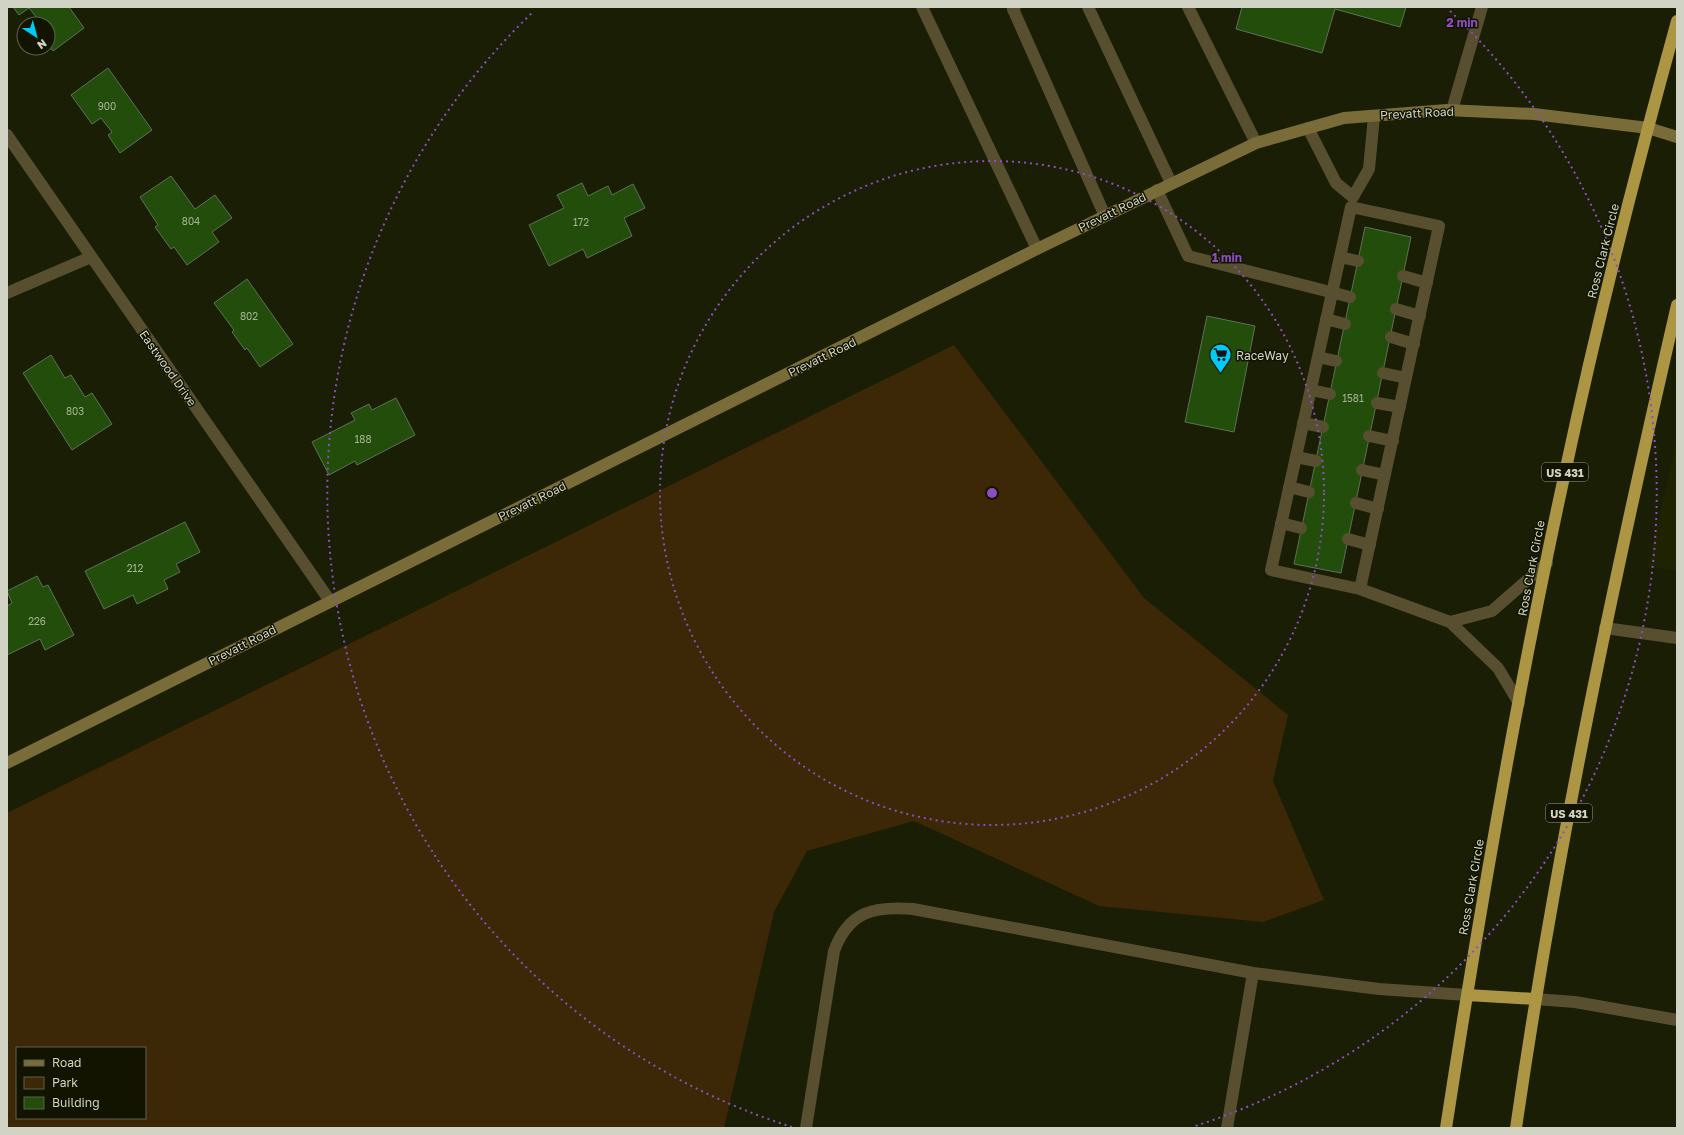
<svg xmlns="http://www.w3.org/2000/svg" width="1684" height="1135" viewBox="0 0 1684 1135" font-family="'Golos Text',sans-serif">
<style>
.built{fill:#1f2301}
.green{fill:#3c2706;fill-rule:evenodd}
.building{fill:#234d0a;stroke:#5f7158}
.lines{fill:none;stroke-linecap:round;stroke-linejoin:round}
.lane{stroke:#574f30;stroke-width:12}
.street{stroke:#574f30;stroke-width:12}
.secondary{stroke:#796c39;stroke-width:12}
.highway{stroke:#ac9644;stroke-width:12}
.ring{fill:none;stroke:#8c4ec0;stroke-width:2;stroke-dasharray:2 4}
.labels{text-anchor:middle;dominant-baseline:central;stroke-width:3;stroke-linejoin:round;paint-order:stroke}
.number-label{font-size:10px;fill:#a6b296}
.shield{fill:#121400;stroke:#989a89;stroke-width:1}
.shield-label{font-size:11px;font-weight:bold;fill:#d1d4c4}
.street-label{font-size:12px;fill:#d1d4c4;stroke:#121400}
.poi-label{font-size:12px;fill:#d1d4c4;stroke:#121400;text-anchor:start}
.centre{fill:#8c4ec0;stroke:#121400;stroke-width:2}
.ring-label{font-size:12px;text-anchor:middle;font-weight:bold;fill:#8c4ec0;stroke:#121400;stroke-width:3;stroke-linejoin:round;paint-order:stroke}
</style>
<rect width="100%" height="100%" fill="#1a1e04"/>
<path class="built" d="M 1677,439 L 1677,571 L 1648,566 Z"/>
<path class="green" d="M 954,345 L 1144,598 L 1288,715 L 1273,781 L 1324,900 L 1263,922 L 1099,906 L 914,821 L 807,851 L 774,912 L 724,1128 L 7,1128 L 7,813 ZM 17,1048 L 145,1048 L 145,1118 L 17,1118 Z"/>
<path class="building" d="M 13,7 L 69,7 L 84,28 L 53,51 L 48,44 L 48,24 L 34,24 L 32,21 L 37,18 L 29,8 L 19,15 Z
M 1242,7 L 1406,7 L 1400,27 L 1335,9 L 1322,53 L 1236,29 Z
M 108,68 L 152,130 L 120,153 L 108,135 L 112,132 L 101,118 L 92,124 L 71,95 Z
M 171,176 L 195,209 L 215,195 L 232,218 L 212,232 L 219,242 L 187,265 L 174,247 L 171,249 L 155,227 L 158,225 L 140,197 Z
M 582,183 L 588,196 L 608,186 L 612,195 L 633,184 L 645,208 L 624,218 L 632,236 L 587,258 L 583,249 L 549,266 L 529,225 L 564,208 L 557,195 Z
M 1365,227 L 1411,237 L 1341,573 L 1294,564 Z
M 247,279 L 293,344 L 260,367 L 247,348 L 245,350 L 232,332 L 234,330 L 214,303 Z
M 1207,316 L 1255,326 L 1234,432 L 1185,422 Z
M 51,355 L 65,378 L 71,375 L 85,397 L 92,393 L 112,424 L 72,450 L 23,373 Z
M 396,398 L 415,435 L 357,465 L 355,461 L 329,475 L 312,442 L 355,420 L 351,413 L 369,404 L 372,410 Z
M 185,522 L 200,552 L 176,564 L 180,572 L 164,580 L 168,589 L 137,604 L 133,595 L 104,609 L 85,571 Z
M 37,576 L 43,587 L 48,585 L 74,635 L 45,650 L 40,639 L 7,655 L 7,606 L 12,603 L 7,591 Z"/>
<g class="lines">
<path class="lane" d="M 922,7 L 1037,249
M 1015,7 L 1013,9 L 1105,216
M 1088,7 L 1171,183
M 1188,7 L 1256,143
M 1452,110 L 1482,7
M 1308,128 L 1336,183 L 1353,197 L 1369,169 L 1374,116
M 1157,190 L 1188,256 L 1350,297
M 1351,207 L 1439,226 L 1360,589 L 1271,570 Z
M 1340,257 L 1358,261
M 1403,276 L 1427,283
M 1396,309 L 1420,316
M 1326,319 L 1345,324
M 1391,337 L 1414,344
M 1318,357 L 1336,361
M 1383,373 L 1406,378
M 1311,390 L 1330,394
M 1377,403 L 1400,407
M 1303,423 L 1323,427
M 1369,436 L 1393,441
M 1296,457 L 1316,461
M 1362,470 L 1385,475
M 1289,487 L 1309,492
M 1356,503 L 1378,509
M 1281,523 L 1301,528
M 1348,539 L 1370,545
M 1360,589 L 1450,622
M 1605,628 L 1677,638
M 1519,703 L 1498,668 L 1450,622 L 1492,611 L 1547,563
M 1535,999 L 1575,1002 L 1677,1020
M 806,1128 L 834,951 C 849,911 874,906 913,909 L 1253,973 L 1379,989 L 1467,995
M 1227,1128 L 1253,973"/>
<path class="street" d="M 7,135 L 330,601
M 7,293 L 91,257"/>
<path class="secondary" d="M 7,763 L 1037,249 L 1256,143 L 1344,118 L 1447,110 L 1534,114 L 1648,128 L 1677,137"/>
<path class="highway" d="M 1467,995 L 1535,999
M 1446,1128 C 1480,907 1518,686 1566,468 C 1598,318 1636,169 1677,21
M 1516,1128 C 1556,851 1614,578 1677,305"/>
</g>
<g class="ring">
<circle cx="992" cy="493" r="332"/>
<path d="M792 1127A665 665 0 0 1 534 11M1450 11A665 665 0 0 1 1192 1127"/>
</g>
<defs>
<symbol id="supermarket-pin" viewBox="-11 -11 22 30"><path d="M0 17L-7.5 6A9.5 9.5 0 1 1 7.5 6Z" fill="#00cbf8" stroke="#121400"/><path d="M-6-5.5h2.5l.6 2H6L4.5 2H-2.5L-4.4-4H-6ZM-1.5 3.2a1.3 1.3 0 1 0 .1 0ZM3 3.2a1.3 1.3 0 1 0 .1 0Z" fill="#111"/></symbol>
</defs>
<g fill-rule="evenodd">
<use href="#supermarket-pin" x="1208" y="342" width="25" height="34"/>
</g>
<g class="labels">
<g class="number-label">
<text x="107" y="106">900</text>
<text x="191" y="221">804</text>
<text x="581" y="222">172</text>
<text x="249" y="316">802</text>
<text x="1353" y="398">1581</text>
<text x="75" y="411">803</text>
<text x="363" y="439">188</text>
<text x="135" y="568">212</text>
<text x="37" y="621">226</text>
</g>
<g class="shield">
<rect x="1542" y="463" width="46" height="18" rx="3"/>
<rect x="1546" y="804" width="46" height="18" rx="3"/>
</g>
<g class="shield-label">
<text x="1565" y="472">US 431</text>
<text x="1569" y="813">US 431</text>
</g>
<g class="street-label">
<text transform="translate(1417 113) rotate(-3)">Prevatt Road</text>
<text transform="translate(1112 212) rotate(-26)">Prevatt Road</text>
<text transform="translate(1603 251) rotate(-76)">Ross Clark Circle</text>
<text transform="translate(822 357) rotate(-26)">Prevatt Road</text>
<text transform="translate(168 368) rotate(55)">Eastwood Drive</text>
<text transform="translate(532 501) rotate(-26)">Prevatt Road</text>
<text transform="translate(1531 568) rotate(-79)">Ross Clark Circle</text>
<text transform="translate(242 645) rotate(-27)">Prevatt Road</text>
<text transform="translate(1471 887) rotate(-80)">Ross Clark Circle</text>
</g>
<g class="poi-label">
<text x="1236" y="355">RaceWay</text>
</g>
</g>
<circle cx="992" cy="493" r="6" class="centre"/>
<g class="ring-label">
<text x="1462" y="27">2 min</text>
<text x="1227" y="262">1 min</text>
</g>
<rect width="1684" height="1135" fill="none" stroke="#d1d4c4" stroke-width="16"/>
<rect x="16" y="1047" width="130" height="72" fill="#121400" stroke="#5e614e"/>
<rect x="24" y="1060" width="20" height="6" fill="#796c39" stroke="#5e614e"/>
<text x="52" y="1067" font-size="12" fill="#d1d4c4">Road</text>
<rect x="24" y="1077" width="20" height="12" fill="#3c2706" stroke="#5e614e"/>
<text x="52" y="1087" font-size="12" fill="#d1d4c4">Park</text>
<rect x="24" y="1097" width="20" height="12" fill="#234d0a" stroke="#5e614e"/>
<text x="52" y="1107" font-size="12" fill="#d1d4c4">Building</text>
<g transform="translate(36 36) rotate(144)"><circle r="19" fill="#121400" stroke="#5e614e"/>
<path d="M0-3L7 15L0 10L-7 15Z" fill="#00cbf8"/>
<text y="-6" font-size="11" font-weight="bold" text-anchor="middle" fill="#d1d4c4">N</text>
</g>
</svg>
